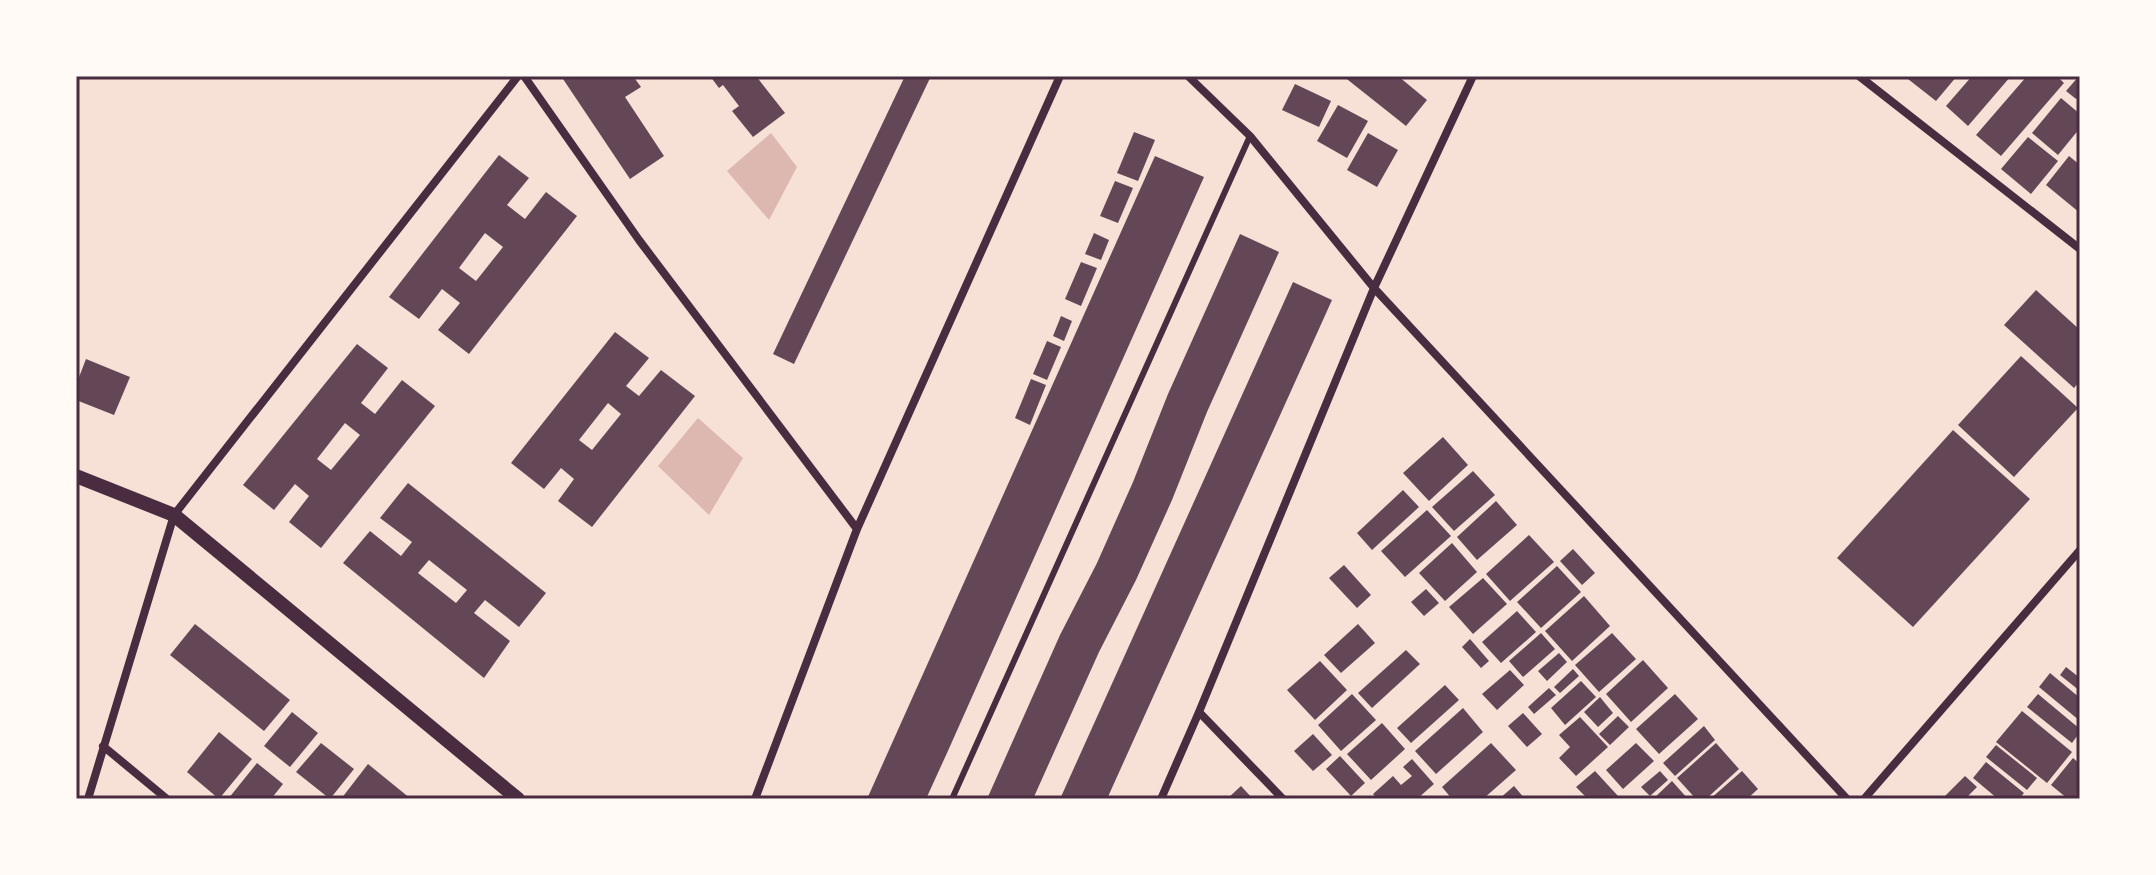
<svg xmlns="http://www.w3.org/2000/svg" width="2156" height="875" viewBox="0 0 2156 875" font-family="'Alegreya Sans',sans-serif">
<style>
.water{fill:#dcb8b0}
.building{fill:#644757;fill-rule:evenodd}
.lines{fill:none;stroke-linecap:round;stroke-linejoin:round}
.service{stroke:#4a2c40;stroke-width:6}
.minor{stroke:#4a2c40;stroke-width:8}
.tertiary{stroke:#4a2c40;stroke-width:14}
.neatline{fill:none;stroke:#4a2c40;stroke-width:3}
</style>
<rect width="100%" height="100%" fill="#f7e1d7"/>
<path class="water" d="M 771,133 L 797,167 L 769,220 L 727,171 Z
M 698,418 L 743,458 L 709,515 L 658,466 Z"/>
<path class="building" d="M 561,76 L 633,76 L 641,87 L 625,97 L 664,156 L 630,179 Z
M 710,76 L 756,76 L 785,113 L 753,137 L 732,111 L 739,106 L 723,85 L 719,88 Z
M 905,76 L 931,76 L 794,364 L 773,354 Z
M 1343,76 L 1398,76 L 1427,100 L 1406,126 Z
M 1910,76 L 1957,76 L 1936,101 L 1908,79 Z
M 1972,76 L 2011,76 L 1968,126 L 1946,106 Z
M 2027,76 L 2057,76 L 2064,83 L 2001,156 L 1976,135 Z
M 2079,76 L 2080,95 L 2076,99 L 2066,91 Z
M 1295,84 L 1331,101 L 1319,127 L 1282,110 Z
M 2061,98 L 2080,114 L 2080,128 L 2058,155 L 2032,133 Z
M 1338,105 L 1368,121 L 1347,158 L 1317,141 Z
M 1134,132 L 1155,140 L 1138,181 L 1117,173 Z
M 1368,133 L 1398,150 L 1377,187 L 1347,170 Z
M 2028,137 L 2058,161 L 2031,194 L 2001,169 Z
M 499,155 L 529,178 L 507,205 L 525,219 L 546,192 L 577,216 L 469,354 L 438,330 L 460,303 L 442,289 L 419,319 L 389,297 ZM 485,233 L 503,247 L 476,281 L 459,268 Z
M 1155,156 L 1204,177 L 947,753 L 926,799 L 867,799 Z
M 2069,156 L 2080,165 L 2080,213 L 2046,185 Z
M 1115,181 L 1133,188 L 1118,223 L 1100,216 Z
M 1094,233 L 1109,240 L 1101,260 L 1085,254 Z
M 1240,234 L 1279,252 L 1207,412 L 1172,500 L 1136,580 L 1099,652 L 1033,799 L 987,799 L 1060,635 L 1097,563 L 1133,482 L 1168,394 Z
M 1081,262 L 1097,268 L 1081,306 L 1065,299 Z
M 1293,282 L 1332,300 L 1107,799 L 1060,799 Z
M 2036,290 L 2080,330 L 2080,381 L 2074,388 L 2004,325 Z
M 1061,316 L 1072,321 L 1064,341 L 1053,336 Z
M 615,332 L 649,358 L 626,386 L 639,396 L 661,370 L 695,396 L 592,527 L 558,501 L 574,479 L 561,468 L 544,489 L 511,463 ZM 608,403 L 621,414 L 592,450 L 579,440 Z
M 1047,341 L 1061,347 L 1047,380 L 1033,374 Z
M 357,344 L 388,368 L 361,403 L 375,414 L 402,380 L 435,406 L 321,548 L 289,522 L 309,496 L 295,484 L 274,510 L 243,485 ZM 345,423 L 360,435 L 331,470 L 317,459 Z
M 2021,356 L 2078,408 L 2014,477 L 1958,425 Z
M 86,359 L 130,377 L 114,415 L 76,400 L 76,385 Z
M 1031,379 L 1046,385 L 1030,425 L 1015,418 Z
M 1953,430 L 2030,499 L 1913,627 L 1837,558 Z
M 1443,437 L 1468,465 L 1429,501 L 1403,473 Z
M 1473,471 L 1495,495 L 1454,531 L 1432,507 Z
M 408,483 L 546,593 L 519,627 L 485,600 L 474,613 L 510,641 L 484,678 L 343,563 L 370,531 L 401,556 L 412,542 L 380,518 ZM 429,560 L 467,590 L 456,603 L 418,573 Z
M 1403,490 L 1419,507 L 1372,550 L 1357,533 Z
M 1496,501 L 1517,525 L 1477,560 L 1457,537 Z
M 1427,510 L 1451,536 L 1405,577 L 1381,551 Z
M 1529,535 L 1554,562 L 1510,601 L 1486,574 Z
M 1452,543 L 1477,572 L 1445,601 L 1419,573 Z
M 1573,549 L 1595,573 L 1582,585 L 1560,561 Z
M 1344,565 L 1371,595 L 1357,608 L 1329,578 Z
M 1557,566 L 1581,592 L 1541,628 L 1517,602 Z
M 1483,578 L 1507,604 L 1473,634 L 1449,607 Z
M 1426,589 L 1439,603 L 1424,616 L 1411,602 Z
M 1584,596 L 1610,626 L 1572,661 L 1545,631 Z
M 1517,611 L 1536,632 L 1501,663 L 1482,642 Z
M 195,624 L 290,700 L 264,731 L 170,655 Z
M 1358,624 L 1375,643 L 1341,673 L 1324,655 Z
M 1541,633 L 1555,649 L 1523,677 L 1509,661 Z
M 1612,633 L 1636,659 L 1599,692 L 1575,665 Z
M 1470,639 L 1489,661 L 1481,668 L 1462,647 Z
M 1406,650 L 1420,664 L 1372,708 L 1358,693 Z
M 1559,653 L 1567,662 L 1547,681 L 1538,671 Z
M 1643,660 L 1668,688 L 1631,722 L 1606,694 Z
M 1320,661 L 1347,690 L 1315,720 L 1287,690 Z
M 2066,667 L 2080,678 L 2080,691 L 2060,675 Z
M 1573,669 L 1579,676 L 1560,693 L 1554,687 Z
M 1510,670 L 1524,685 L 1497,710 L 1482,694 Z
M 2050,673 L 2080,698 L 2080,721 L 2039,687 Z
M 1581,681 L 1596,697 L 1565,725 L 1551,708 Z
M 1445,685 L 1459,700 L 1411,743 L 1397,728 Z
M 1549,688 L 1556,695 L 1534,714 L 1528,707 Z
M 1352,694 L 1376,720 L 1341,751 L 1318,725 Z
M 1675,694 L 1698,719 L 1659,754 L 1636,729 Z
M 2038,694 L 2080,729 L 2080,732 L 2072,743 L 2027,707 Z
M 1600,697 L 1613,713 L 1598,727 L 1584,712 Z
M 1463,708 L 1483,732 L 1436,774 L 1415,751 Z
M 2022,711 L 2072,752 L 2047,783 L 1996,742 Z
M 292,712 L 318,733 L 290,767 L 264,746 Z
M 1523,713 L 1542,734 L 1527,747 L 1508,726 Z
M 1618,716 L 1629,727 L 1610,745 L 1599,734 Z
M 1580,717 L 1608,747 L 1576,776 L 1559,758 L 1570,747 L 1559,735 Z
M 1382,723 L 1405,749 L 1371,780 L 1347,754 Z
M 1704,726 L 1715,740 L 1675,776 L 1663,763 Z
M 219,732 L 252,759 L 219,799 L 187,772 Z
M 1313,734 L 1332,755 L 1313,771 L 1294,751 Z
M 321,743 L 354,769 L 330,799 L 296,772 Z
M 1491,743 L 1516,770 L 1483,799 L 1452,799 L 1442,787 Z
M 1636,743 L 1654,761 L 1623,789 L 1606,770 Z
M 1716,743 L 1739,769 L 1706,799 L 1696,799 L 1677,778 Z
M 1996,745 L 2037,778 L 2027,790 L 1986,757 Z
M 1340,756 L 1365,783 L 1351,796 L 1326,769 Z
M 2073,758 L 2080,764 L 2080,799 L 2068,799 L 2051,785 Z
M 1412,759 L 1434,784 L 1417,799 L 1377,799 L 1373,794 L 1393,776 L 1401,785 L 1412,776 L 1403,767 Z
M 1986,762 L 2024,793 L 2019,799 L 1998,799 L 1973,778 Z
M 257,763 L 283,784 L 271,799 L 228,799 Z
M 368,764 L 411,799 L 341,799 Z
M 1595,771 L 1618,796 L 1615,799 L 1588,799 L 1576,787 Z
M 1660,771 L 1668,780 L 1650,796 L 1641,787 Z
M 1742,771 L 1758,789 L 1747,799 L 1710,799 Z
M 1965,776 L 1977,787 L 1965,799 L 1942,799 Z
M 1672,781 L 1688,799 L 1653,799 Z
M 1241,786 L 1253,799 L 1227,799 Z
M 1514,786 L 1525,799 L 1499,799 Z"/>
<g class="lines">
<path class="service" d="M 952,799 L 1250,136"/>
<path class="minor" d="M 524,76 L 639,240 L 857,529
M 1188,76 L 1250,136 L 1374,288 L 1847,799
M 1859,76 L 2080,249
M 1199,712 L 1283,799
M 103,746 L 167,799
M 88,799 L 174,515 L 518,76
M 755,799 L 857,529 L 1060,76
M 1161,799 L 1199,712 L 1374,288 L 1473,76
M 1864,799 L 2080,550"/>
<path class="tertiary" d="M 76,476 L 174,515 L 518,799"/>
</g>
<rect width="2156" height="875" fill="none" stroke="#fffaf5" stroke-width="156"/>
<rect x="78" y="78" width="2000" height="719" class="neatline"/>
</svg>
